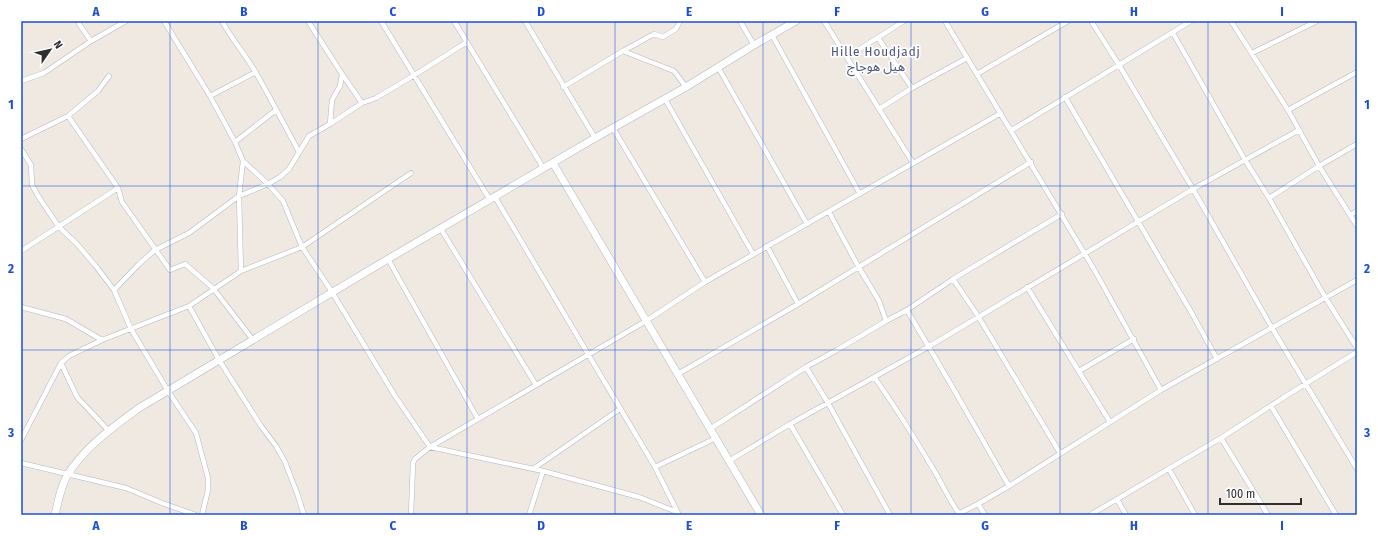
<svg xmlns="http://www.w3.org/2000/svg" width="1378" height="536" viewBox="0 0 1378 536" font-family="'Fira Sans Condensed','Noto Sans Arabic',sans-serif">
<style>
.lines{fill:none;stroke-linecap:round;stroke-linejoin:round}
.street-casing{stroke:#b4b7c1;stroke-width:5.5}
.secondary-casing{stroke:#b4b7c1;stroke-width:8}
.street{stroke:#fff;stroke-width:4.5}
.secondary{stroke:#fff;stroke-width:7}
.grid{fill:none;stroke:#1d4ed8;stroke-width:1;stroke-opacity:0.55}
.labels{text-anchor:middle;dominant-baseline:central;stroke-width:3.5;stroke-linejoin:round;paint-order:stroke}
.neighbourhood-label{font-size:13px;letter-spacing:1px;fill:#4d5680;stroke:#fff}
.neatline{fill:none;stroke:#1d4ed8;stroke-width:1.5}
.grid-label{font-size:13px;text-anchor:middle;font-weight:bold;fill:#1d4ed8}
</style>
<rect width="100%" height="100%" fill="#efe9e1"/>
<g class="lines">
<defs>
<path id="street" d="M 79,21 L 79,24 L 91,41
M 164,21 L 210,96 L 235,142 L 243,161 L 268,184 L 283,201 L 302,247 L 332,292 L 395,396 L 430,447 L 543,471 L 639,497 L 677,512
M 222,21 C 232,40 246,55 256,73 C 271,99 285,126 299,152
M 381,21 L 490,200
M 454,21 L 544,169
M 525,21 L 595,138
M 740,21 L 754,45
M 824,21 L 913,163
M 945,21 L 1095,271 L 1161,390
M 1091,21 L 1119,65 L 1193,189 L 1272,328 L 1357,469
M 1231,21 L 1288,110 L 1319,166 L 1357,226
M 1173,33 L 1245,160 L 1269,198 L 1325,297 L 1357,348
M 772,35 L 860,194
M 878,38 L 912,88
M 623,51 L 654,34 L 663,37 L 676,29 L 680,21
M 1252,53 L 1317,21
M 847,57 L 904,21
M 718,67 L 807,224
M 342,74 L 362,103
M 977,74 L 1068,21
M 21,81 L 44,73 L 91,41 L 126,21
M 563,87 L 623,51 L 674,71 L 686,87
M 210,96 L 256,72
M 1065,97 L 1190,310 L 1217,359
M 665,99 L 753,254
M 879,109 L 912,88 L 967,58
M 1288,110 L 1357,72
M 68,116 L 118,188 L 122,202 L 170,270 L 185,264 L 213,288 L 253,340
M 330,124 L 362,103 L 376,98 L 413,76 L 467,42
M 613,128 L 705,282
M 1012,130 L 1191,21
M 21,139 L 68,116 L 98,91 L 109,76
M 235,142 L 276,110
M 21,149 L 31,165 L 32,185 L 38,196 L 59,227 L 76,243 L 95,265 L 114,290 L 131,329 L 168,391 L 196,433 L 208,478 L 208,490 L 202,515
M 495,197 L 655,467 L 679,515
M 1269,198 L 1319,166 L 1357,144
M 829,212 L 858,266 L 879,301 L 886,321
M 1350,215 L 1357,211
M 441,229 L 536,385
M 767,246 L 798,304
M 21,251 L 118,188
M 388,259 L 478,419
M 241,271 L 239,196 L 243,161
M 953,279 L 978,316 L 1060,453
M 1027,287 L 1110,422
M 114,290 L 139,264 L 155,250 L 189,233 L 239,196 L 268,184 L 280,177 L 289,169 L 309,136 L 330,124 L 332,100 L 340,86 L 342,74 L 308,21
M 189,306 L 219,360 L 261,426 L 276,446 L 285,462 L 297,493 L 304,515
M 21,307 L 66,319 L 102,340
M 907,310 L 953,388 L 1009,486
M 61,363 L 77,397 L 108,430
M 806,367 L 828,403 L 890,515
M 1079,371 L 1134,339
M 678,374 L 798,304 L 1031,162
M 874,377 C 895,406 914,437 932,467 C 942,483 949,500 960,515
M 1271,406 L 1336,515
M 790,424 L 843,515
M 710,429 L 806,367 L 837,350 L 886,321 L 907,310 L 953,279 L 1062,214
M 1221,438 L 1268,515
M 21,440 L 61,363 L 69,356 L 79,351 L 102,340 L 189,306 L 241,271 L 302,247 L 411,173
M 729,461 L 790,424 L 928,347 L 1193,189 L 1299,130
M 21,463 L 126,488 L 162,503 L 196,515
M 655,467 L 716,438
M 533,469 L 620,409
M 1169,469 L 1195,515
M 1117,499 L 1126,515
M 978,504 L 985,515
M 411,515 L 413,463 L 415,459 L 430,447 L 646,321 L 705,282 L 1001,113
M 529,515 L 543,471
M 956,515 L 978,504 L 1009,486 L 1161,390 L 1357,280
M 1090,515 L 1221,438 L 1286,396 L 1357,352"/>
<path id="secondary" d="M 553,163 L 761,515
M 55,515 C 58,501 61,486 68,474 C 86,446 113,427 139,408 L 388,259 L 595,138 L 686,87 L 754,45 L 796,21"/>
</defs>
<use href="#street" class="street-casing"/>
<use href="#secondary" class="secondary-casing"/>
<use href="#street" class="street"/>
<use href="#secondary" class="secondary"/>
</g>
<path class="grid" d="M 170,21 L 170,515M 318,21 L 318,515M 467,21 L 467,515M 615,21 L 615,515M 763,21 L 763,515M 911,21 L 911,515M 1060,21 L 1060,515M 1208,21 L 1208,515M 21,186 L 1357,186M 21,350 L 1357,350"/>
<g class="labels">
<g class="neighbourhood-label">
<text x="876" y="51">Hille Houdjadj<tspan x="876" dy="15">هيل هوجاج</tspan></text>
</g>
</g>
<rect width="1378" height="536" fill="none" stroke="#ffffff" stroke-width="44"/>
<g transform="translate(50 50) rotate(56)" stroke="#ffffff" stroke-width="3" paint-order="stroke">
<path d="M0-3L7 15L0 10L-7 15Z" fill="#2e2e2e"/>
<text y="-6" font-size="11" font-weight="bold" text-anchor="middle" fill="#2e2e2e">N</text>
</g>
<path d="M1220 498v6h81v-6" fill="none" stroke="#2e2e2e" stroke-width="2"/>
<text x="1226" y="498" font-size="12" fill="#2e2e2e" stroke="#ffffff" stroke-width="3" paint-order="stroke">100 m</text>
<rect x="22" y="22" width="1334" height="492" class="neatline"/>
<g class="grid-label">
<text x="96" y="16">A</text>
<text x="244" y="16">B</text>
<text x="393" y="16">C</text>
<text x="541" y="16">D</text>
<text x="689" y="16">E</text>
<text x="837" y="16">F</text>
<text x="985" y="16">G</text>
<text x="1134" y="16">H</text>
<text x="1282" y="16">I</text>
<text x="11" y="109">1</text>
<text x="1367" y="109">1</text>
<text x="11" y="273">2</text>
<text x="1367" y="273">2</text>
<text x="11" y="437">3</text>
<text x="1367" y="437">3</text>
<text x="96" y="530">A</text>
<text x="244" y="530">B</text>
<text x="393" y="530">C</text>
<text x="541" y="530">D</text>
<text x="689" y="530">E</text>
<text x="837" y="530">F</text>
<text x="985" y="530">G</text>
<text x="1134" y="530">H</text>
<text x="1282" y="530">I</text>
</g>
</svg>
